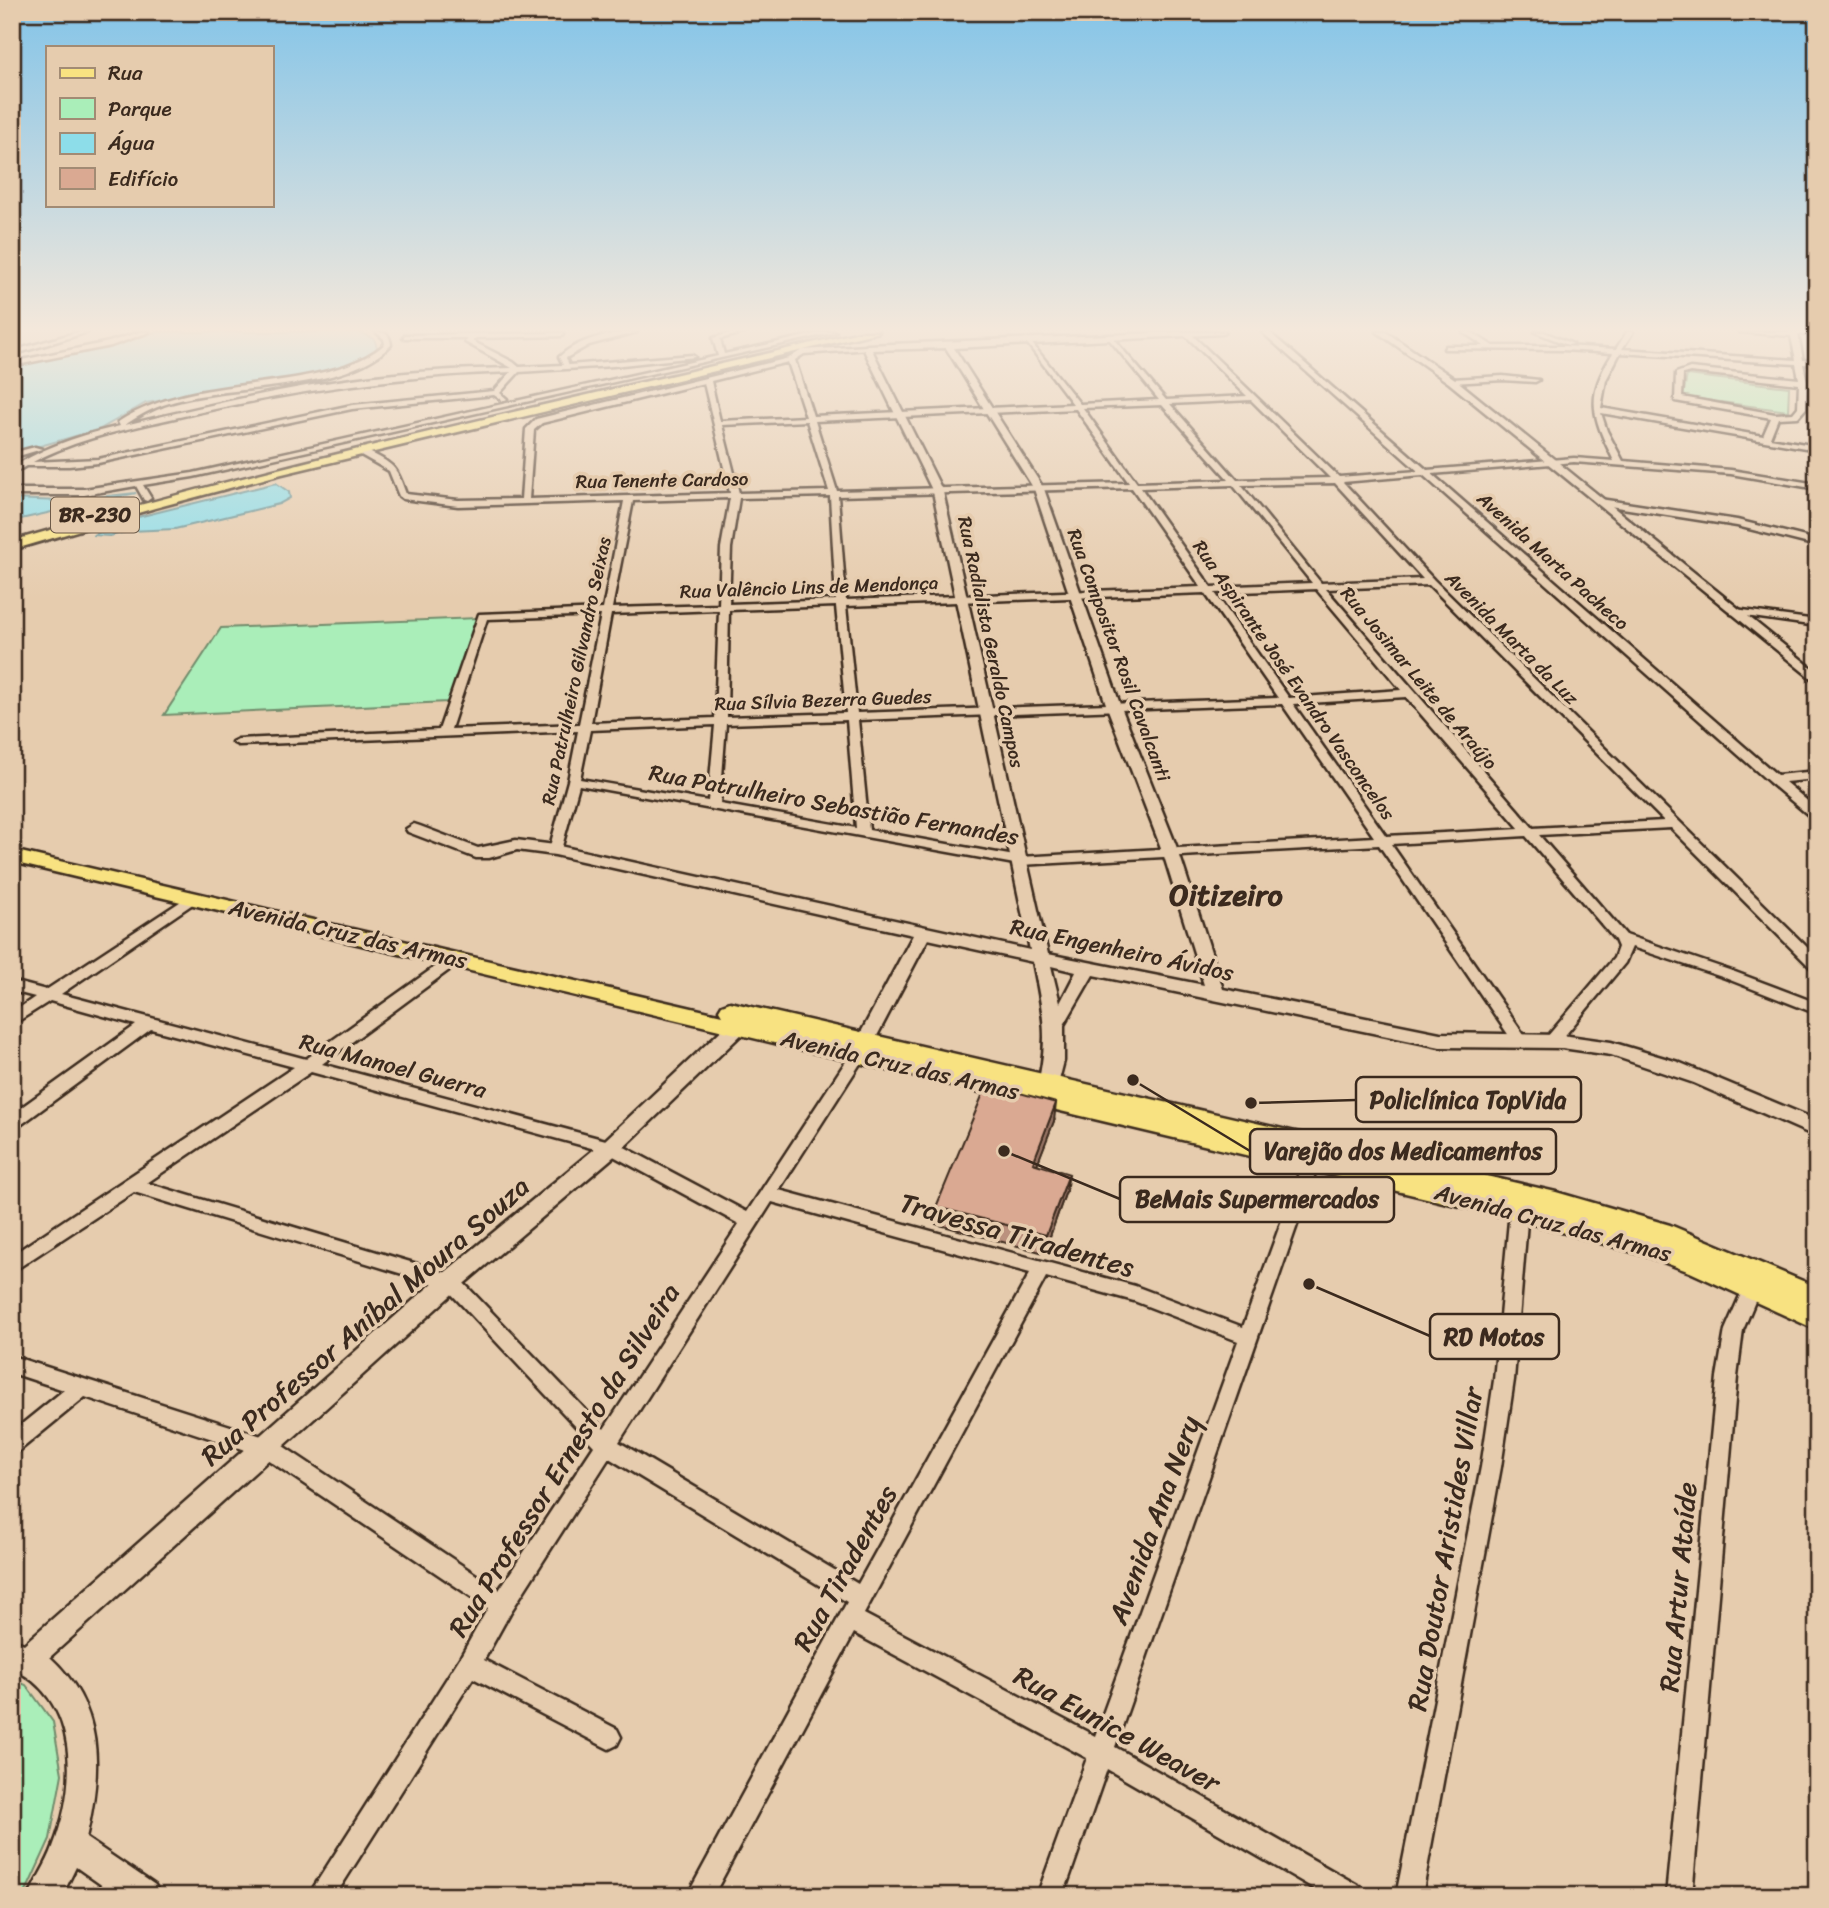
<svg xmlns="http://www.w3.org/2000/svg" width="1829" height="1908" viewBox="0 0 1829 1908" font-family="Sriracha,sans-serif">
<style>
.green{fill:#aaeeb9;stroke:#728c6c;stroke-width:2}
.water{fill:#8ddde9;stroke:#6c9598;stroke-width:2}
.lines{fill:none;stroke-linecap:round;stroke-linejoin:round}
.minor-casing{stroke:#3b2a1e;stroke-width:5}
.tertiary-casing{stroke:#3b2a1e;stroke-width:5}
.primary-casing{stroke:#3b2a1e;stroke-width:5}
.trunk-casing{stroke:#3b2a1e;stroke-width:5}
.minor{fill:#e6ccae;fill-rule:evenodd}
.tertiary{fill:#e6ccae;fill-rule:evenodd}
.primary{fill:#f8e281;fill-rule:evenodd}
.trunk{fill:#f8e281;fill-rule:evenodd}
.wall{fill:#bb917e;stroke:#3b2a1e;stroke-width:2}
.shaded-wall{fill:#997666;stroke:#3b2a1e;stroke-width:2}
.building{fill:#daa992;stroke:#3b2a1e;stroke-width:2}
.labels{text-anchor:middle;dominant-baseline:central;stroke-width:7;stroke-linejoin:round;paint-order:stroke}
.far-street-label{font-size:19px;fill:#3b2a1e;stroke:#e6ccae}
.shield{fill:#e6ccae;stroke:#6e5b49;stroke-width:2}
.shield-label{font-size:21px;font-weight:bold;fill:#3b2a1e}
.street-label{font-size:23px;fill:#3b2a1e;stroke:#e6ccae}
.near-street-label{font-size:28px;fill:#3b2a1e;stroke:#e6ccae}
.district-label{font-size:30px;font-weight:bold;fill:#3b2a1e;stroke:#e6ccae}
.leader{fill:none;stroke:#3b2a1e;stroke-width:2.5}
.callout-dot{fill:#3b2a1e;stroke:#e6ccae;stroke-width:2.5}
.callout{fill:#e6ccae;stroke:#3b2a1e;stroke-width:2.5}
.callout-label{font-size:24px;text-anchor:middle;font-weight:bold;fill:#3b2a1e}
</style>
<rect width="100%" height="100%" fill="#e6ccae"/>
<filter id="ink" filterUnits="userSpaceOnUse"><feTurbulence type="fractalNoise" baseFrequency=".0143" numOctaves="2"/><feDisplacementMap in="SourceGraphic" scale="14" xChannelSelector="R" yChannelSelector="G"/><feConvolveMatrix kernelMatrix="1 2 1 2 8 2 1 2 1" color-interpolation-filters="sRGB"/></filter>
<g filter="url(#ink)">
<path class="green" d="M 1687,375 L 1789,387 L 1788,411 L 1683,397 Z
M 478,618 L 448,702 L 164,715 L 221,628 Z
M 12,1679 L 26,1685 L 53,1722 L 62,1774 L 50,1839 L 24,1896 L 12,1896 Z"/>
<path class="water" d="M 155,332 L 359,332 L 374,339 L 377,347 L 369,358 L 357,365 L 300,378 L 146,403 L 100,429 L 12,454 L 12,366 L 119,345 Z
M 276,483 L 289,492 L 290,498 L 279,504 L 175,529 L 130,531 L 110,536 L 93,535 L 138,517 Z
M 136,493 L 12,521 L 12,499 L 61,501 Z"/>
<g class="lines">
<defs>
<path id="minor" d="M 78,332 L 88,332 L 12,355 L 12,351 Z
M 140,332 L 149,332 L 111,346 L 12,366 L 12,362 L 109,342 Z
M 376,332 C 386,332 390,335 391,345 C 342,395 229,382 163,405 C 150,409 137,417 125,425 C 205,406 285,387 367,377 C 415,371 463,369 512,368 L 465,342 L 467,338 L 403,338 L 405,335 L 564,333 L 562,336 L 476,338 L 472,341 L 513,362 L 519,367 L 563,365 L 559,357 C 578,339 612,332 637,332 L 589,345 L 566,358 L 569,365 L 692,355 L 695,357 L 613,366 L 519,372 L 500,393 L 507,399 L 503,401 L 494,395 L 352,409 L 98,463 L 69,466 L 26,466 L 12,474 L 12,468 C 45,446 82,435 120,426 L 118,422 C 172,387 239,388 300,377 C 331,371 360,365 385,344 L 384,339 ZM 511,372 L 494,391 L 352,405 L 98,459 L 33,462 C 76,439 123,430 170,419 C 285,392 392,376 511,372 Z
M 734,332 L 746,332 L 720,339 L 724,354 L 824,332 L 836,332 L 193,477 L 143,485 L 151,498 L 147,501 L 144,500 L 136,486 L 84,495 L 12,495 L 12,489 L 84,489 L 193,473 L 718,356 L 713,338 Z
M 1182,332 L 1189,332 L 1339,477 L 1418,471 L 1262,332 L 1269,332 L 1427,470 L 1574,458 L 1614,461 C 1592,416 1585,397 1613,353 L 1563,350 L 1444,349 L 1446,346 L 1484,346 L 1463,332 L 1471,332 L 1493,346 L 1563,346 L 1616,349 L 1627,332 L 1633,332 L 1622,349 L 1796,360 L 1791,336 L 1739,332 L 1817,332 L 1817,336 L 1798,334 L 1803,360 L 1817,361 L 1817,365 L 1803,364 L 1807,382 L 1806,408 L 1798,417 L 1778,418 L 1770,438 L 1817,446 L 1817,450 L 1601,413 L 1607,431 L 1623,461 L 1731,470 L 1817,484 L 1817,489 L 1731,474 L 1574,462 L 1432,474 L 1777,775 L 1817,771 L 1817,779 L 1785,782 L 1817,809 L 1817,820 L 1813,819 L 1769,782 L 1423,475 L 1343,482 L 1434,580 L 1817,957 L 1817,971 L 1812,969 L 1671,828 L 1539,835 L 1626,935 L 1735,972 L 1817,1003 L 1817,1014 L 1725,978 L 1632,947 L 1625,963 L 1557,1045 L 1547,1045 L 1544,1041 L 1547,1037 L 1614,958 L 1618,947 L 1615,940 L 1526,836 L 1391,844 L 1526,1038 L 1529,1042 L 1526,1046 L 1516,1046 L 1379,845 L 1020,865 L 579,785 L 561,850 L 555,854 L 549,850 L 568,781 L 578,731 L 238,745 L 232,742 L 238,739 L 439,730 L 479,614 L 603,609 L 624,501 L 458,506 L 403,499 L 399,496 L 389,471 L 359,454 L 359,450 C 366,450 369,452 375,455 C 397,466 398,472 406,494 L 458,500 L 521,499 L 526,429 L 536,419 L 789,358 L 802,350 L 867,346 L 869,349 L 804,354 L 795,360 L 813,416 L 1073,404 L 1027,343 L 1030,341 L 1080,404 L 1159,400 L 1109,339 L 1111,336 L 1166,400 L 1247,396 ZM 1620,353 L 1796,364 L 1799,379 L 1690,368 L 1676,373 L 1675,401 L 1771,418 L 1763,436 L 1601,408 L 1606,380 ZM 788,362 L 806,417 L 720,421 L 711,381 ZM 1690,372 L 1799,384 L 1798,407 L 1793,413 L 1775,414 L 1682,397 L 1683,374 ZM 704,383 L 730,493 L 529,499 L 534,430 L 542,423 ZM 1251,400 L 1330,478 L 1237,480 L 1170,404 ZM 1162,405 L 1220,470 L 1229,480 L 1137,483 L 1083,408 ZM 1076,409 L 1129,483 L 837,491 L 815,421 ZM 807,421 L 829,491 L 739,493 L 722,425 ZM 1335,483 L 1423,579 L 1321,583 L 1241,485 ZM 1233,485 L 1312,583 L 1211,587 L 1141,488 ZM 1132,488 L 1201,587 L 846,600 L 838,496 ZM 830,496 L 836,600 L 729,604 L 731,548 L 739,498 ZM 730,498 L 721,548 L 719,605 L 612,608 L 633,501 ZM 1429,585 L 1664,821 L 1533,828 L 1326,589 ZM 1316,589 L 1401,690 L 1289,698 L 1215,593 ZM 1205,593 L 1278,698 L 857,713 L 846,606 ZM 836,606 L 846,713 L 727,717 L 729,610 ZM 719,610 L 715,718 L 591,723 L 611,614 ZM 601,615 L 579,724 L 451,729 L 487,619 ZM 1406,697 L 1520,829 L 1386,836 L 1293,704 ZM 1282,704 L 1374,837 L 1020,857 L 869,830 L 858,720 ZM 847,720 L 856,828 L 720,804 L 726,724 ZM 715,725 L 708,801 L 580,779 L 590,730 Z
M 1535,332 L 1544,332 L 1573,344 L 1568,345 Z
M 1503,376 L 1539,380 L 1535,382 L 1503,380 L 1452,383 L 1448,381 L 1452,379 Z
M 35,447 L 42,449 L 12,458 L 12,453 Z
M 1600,499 L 1737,520 L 1817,540 L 1817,546 L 1737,526 L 1597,504 L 1596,502 Z
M 1735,609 L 1817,620 L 1817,626 L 1731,614 L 1731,610 Z
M 192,894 L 197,895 L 199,898 L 197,901 L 61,994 L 306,1059 L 450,956 L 460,956 L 462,959 L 460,962 L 322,1064 L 617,1143 L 747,1212 L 852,1052 L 862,1052 L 865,1056 L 779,1190 L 1135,1286 L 1243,1327 L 1303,1162 L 1305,1157 L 1311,1156 L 1317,1157 L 1319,1162 L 1115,1747 L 1361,1887 L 1364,1896 L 1327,1896 L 1107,1769 L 1063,1896 L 1037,1896 L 1087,1758 L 854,1633 L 713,1896 L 687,1896 L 847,1602 L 609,1458 L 510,1613 L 484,1660 L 617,1729 L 621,1737 L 617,1745 L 609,1749 L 601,1745 L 473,1678 L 335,1896 L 308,1896 L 461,1656 L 488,1608 L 261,1455 L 85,1397 L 19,1451 L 12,1453 L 12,1432 L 64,1390 L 12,1373 L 12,1356 L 274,1440 L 499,1590 L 594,1446 L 445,1287 L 134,1192 L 12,1272 L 12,1255 L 294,1067 L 151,1029 L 18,1127 L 12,1129 L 12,1114 L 136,1025 L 50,1001 L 12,1025 L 12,1013 L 35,997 L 12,991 L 12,981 L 46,990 ZM 311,1072 L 606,1152 L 739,1224 L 604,1429 L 457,1276 L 147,1183 ZM 772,1202 L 1030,1273 L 858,1584 L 619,1442 ZM 1046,1277 L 1134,1301 L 1238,1341 L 1095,1736 L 864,1614 Z
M 1519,1203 L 1525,1205 L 1528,1210 L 1514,1380 L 1501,1467 L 1422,1896 L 1396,1896 L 1481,1467 L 1494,1380 L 1510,1210 L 1513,1205 Z
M 1752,1279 L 1758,1282 L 1761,1287 L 1743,1330 L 1737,1377 L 1692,1896 L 1666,1896 L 1717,1377 L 1725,1330 L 1746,1282 Z"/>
<path id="tertiary" d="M 1179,332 L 1226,332 L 1222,334 L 954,348 L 1044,489 L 1121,707 L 1179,853 L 1223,989 L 1440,1033 L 1562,1035 L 1611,1042 L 1678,1062 L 1817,1120 L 1817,1137 L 1694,1083 L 1611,1055 L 1562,1048 L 1440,1047 L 1093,975 L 1064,1025 L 1064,1061 L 1055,1096 L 1052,1101 L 1045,1103 L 1038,1101 L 1035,1096 C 1050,1039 1044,1018 1033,962 L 928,939 L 868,1053 L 866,1058 L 852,1058 L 850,1053 L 913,935 L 555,855 L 517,850 L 489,858 L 476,858 L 408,832 L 406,829 L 414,824 L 420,826 L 478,848 L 516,840 L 555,845 L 1030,950 L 933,492 L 863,348 L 867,345 ZM 946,348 L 1034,489 L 1107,707 L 1163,853 L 1204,985 L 1048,954 L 943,492 L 872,350 ZM 1051,966 L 1076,972 L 1060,1003 Z
M 1377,332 L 1386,332 L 1455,379 L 1817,672 L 1817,683 L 1449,383 Z
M 738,1019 L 745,1021 L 747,1026 L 745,1031 L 618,1153 L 459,1288 L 50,1657 C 105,1707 102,1771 86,1838 L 155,1885 L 160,1896 L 117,1896 L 76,1867 L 62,1896 L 29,1896 C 36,1879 47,1864 53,1847 C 77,1785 81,1701 12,1668 L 12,1639 L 24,1644 L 443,1274 L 604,1141 L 731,1021 Z"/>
<path id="primary" d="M 12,850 L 722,1015 L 719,1010 L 722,1005 L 730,1002 L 1556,1192 L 1670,1225 L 1817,1287 L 1817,1330 L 1690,1272 L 1644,1255 L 1519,1220 L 12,862 Z"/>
<path id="trunk" d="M 860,332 L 879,332 L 282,474 L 155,508 L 12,550 L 12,541 C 292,459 577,398 860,332 Z"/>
</defs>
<use href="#minor" class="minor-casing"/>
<use href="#tertiary" class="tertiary-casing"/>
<use href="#primary" class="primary-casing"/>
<use href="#trunk" class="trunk-casing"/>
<use href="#minor" class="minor"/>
<use href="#tertiary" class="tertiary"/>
<use href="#primary" class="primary"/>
<use href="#trunk" class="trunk"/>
</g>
<path class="wall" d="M 1054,1121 L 1037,1164 L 1066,1191 L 1044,1253 L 936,1224 L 936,1207 Z"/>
<path class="shaded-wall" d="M 1056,1103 L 1054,1121 L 1031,1180 L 1033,1163 Z
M 1069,1174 L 1066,1191 L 1044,1253 L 1046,1235 Z"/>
<path class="building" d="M 987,1084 L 1056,1103 L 1033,1163 L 1069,1174 L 1046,1235 L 936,1207 Z"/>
</g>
<linearGradient id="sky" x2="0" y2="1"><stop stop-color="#83c4e8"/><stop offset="0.55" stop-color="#f4e8db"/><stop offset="1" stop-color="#f4e8db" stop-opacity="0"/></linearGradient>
<rect width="1829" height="599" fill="url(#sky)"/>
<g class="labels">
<g class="far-street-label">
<text transform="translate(662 480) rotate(-1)">Rua Tenente Cardoso</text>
<text transform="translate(1553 561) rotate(42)">Avenida Marta Pacheco</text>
<text transform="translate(809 587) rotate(-2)">Rua Valêncio Lins de Mendonça</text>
<text transform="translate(1512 638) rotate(45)">Avenida Marta da Luz</text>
<text transform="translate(991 642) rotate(78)">Rua Radialista Geraldo Campos</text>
<text transform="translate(1119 655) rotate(70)">Rua Compositor Rosil Cavalcanti</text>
<text transform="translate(576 671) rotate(-78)">Rua Patrulheiro Gilvandro Seixas</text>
<text transform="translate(1419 678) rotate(50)">Rua Josimar Leite de Araújo</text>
<text transform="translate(1294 680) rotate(55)">Rua Aspirante José Evandro Vasconcelos</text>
<text transform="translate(823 700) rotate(-2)">Rua Sílvia Bezerra Guedes</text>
</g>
<rect class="shield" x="51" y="497.5" width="88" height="35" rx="5"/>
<g class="shield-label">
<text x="95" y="515">BR-230</text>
</g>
<g class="street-label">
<text transform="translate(834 805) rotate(10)">Rua Patrulheiro Sebastião Fernandes</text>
<text transform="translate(348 934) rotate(13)">Avenida Cruz das Armas</text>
<text transform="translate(1122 950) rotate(12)">Rua Engenheiro Ávidos</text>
<text transform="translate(900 1065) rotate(13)">Avenida Cruz das Armas</text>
<text transform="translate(393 1066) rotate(15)">Rua Manoel Guerra</text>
<text transform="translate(1553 1223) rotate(15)">Avenida Cruz das Armas</text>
</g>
<g class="near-street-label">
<text transform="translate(1017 1235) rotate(16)">Travessa Tiradentes</text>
<text transform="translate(365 1321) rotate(-41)">Rua Professor Aníbal Moura Souza</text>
<text transform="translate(564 1460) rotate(-58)">Rua Professor Ernesto da Silveira</text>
<text transform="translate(1154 1520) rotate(-70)">Avenida Ana Nery</text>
<text transform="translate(1445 1549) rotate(-80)">Rua Doutor Aristides Villar</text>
<text transform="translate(845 1568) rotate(-61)">Rua Tiradentes</text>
<text transform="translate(1678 1587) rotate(-85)">Rua Artur Ataíde</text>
<text transform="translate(1117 1729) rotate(29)">Rua Eunice Weaver</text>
</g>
<g class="district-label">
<text x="1226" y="895">Oitizeiro</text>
</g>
</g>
<path class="leader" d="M1251 1103L1356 1100M1133 1080L1250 1151M1004 1151L1120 1199M1309 1284L1430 1336"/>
<g class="callout-dot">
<circle cx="1251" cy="1103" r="7"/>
<circle cx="1133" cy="1080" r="7"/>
<circle cx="1004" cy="1151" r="7"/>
<circle cx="1309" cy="1284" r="7"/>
</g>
<g class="callout">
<rect x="1356" y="1077" width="225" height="45" rx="7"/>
<rect x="1250" y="1129" width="306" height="45" rx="7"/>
<rect x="1120" y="1177" width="274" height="45" rx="7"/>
<rect x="1430" y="1314" width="129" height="45" rx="7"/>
</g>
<g class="callout-label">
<text x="1468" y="1108">Policlínica TopVida</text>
<text x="1403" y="1159">Varejão dos Medicamentos</text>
<text x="1257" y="1207">BeMais Supermercados</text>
<text x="1494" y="1345">RD Motos</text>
</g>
<rect width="1829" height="1908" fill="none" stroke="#e6ccae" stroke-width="42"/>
<rect x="21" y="21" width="1787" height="1866" fill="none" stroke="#3b2a1e" stroke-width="2.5" filter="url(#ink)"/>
<rect x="46" y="46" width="228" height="161" fill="#e6ccae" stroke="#a28b74" stroke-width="2"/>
<rect x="60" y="68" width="35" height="10" fill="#f8e281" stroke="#a28b74" stroke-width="2"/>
<text x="108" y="80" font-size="21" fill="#3b2a1e">Rua</text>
<rect x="60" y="98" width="35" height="21" fill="#aaeeb9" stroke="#a28b74" stroke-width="2"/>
<text x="108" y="116" font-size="21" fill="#3b2a1e">Parque</text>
<rect x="60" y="133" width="35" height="21" fill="#8ddde9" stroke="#a28b74" stroke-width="2"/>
<text x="108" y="150" font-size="21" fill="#3b2a1e">Água</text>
<rect x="60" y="168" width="35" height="21" fill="#daa992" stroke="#a28b74" stroke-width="2"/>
<text x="108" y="186" font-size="21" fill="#3b2a1e">Edifício</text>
</svg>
